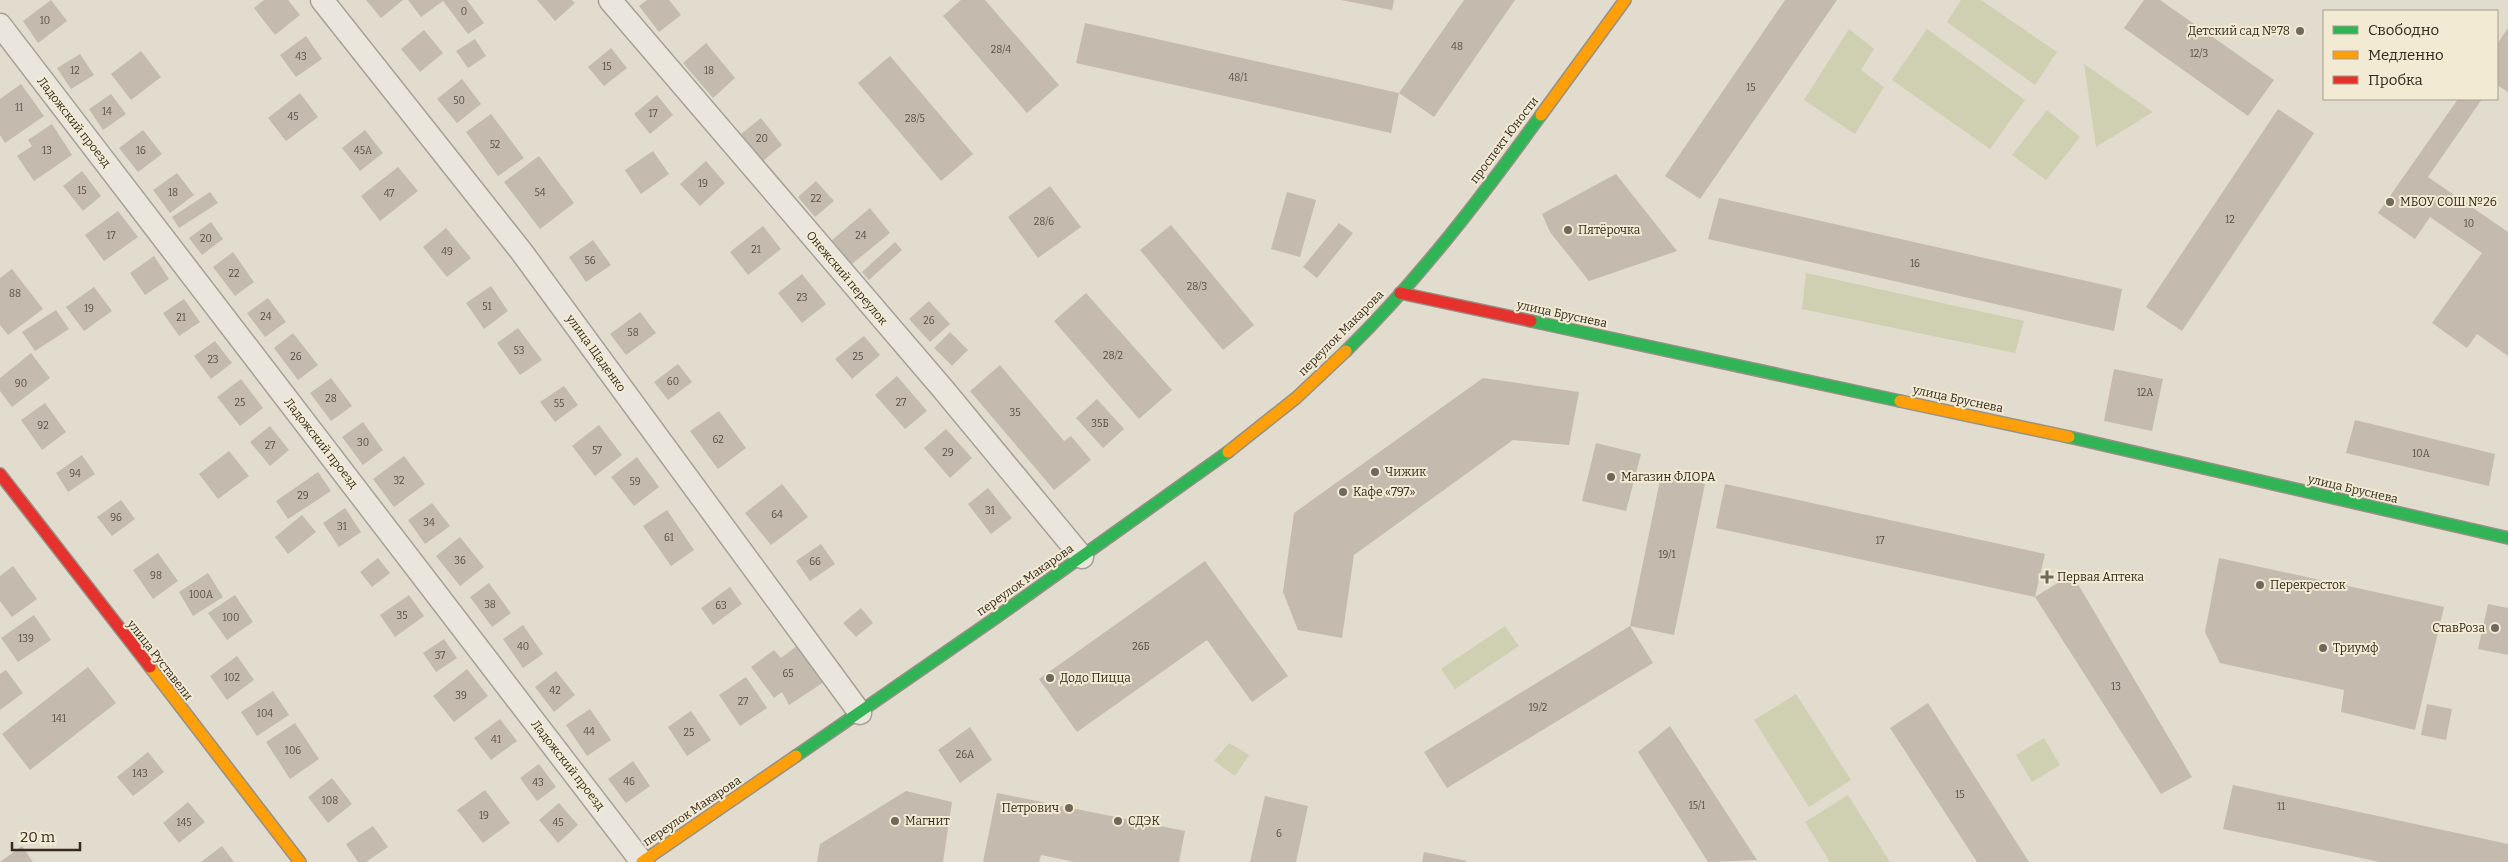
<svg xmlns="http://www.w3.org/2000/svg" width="2508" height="862" viewBox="0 0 2508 862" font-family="Bitter,serif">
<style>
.green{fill:#ced0b1}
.building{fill:#c4bbae}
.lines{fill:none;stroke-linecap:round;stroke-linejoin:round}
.street-casing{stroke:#a6a196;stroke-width:25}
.fast-casing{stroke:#969086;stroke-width:14}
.slow-casing{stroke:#969086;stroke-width:14}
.jam-casing{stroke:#969086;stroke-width:14}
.street{stroke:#eae6de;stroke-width:22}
.fast{stroke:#30b455;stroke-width:11}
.slow{stroke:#ff9f0a;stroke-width:11}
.jam{stroke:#e5322d;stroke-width:11}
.poi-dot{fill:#71685c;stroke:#f2ead3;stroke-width:2}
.labels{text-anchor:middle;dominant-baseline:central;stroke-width:4;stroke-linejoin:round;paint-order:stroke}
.number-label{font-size:10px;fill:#584e43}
.poi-label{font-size:12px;fill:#342a1f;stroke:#f2ead3;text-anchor:start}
.street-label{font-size:12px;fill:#342a1f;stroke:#f2ead3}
</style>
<rect width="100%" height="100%" fill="#e1dccd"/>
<path class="green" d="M 1961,0 L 1981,0 L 2057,52 L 2035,85 L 1947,22 Z
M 1849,29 L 1874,49 L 1861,70 L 1884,87 L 1855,134 L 1804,100 Z
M 1927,29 L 2025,100 L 1990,149 L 1892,80 Z
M 2084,64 L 2153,112 L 2096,147 Z
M 2047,110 L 2080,137 L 2046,180 L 2012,155 Z
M 1806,273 L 2024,321 L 2015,353 L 1802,309 Z
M 1505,626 L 1519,646 L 1455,689 L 1441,669 Z
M 1796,694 L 1851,780 L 1809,807 L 1754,720 Z
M 2044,738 L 2060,765 L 2032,782 L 2016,755 Z
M 1229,743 L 1249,755 L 1235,776 L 1214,761 Z
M 1848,795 L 1890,862 L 1830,862 L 1805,822 Z"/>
<path class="building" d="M 51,0 L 67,21 L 38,43 L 23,21 Z
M 264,0 L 288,0 L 300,15 L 275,35 L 254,8 Z
M 366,0 L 403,0 L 381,18 Z
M 408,0 L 467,0 L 484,23 L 468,34 L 443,1 L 421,17 Z
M 537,0 L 572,0 L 575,3 L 555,21 Z
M 647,0 L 669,0 L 681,15 L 659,32 L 639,6 Z
M 961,0 L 985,0 L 1059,85 L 1027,113 L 943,16 Z
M 1341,0 L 1394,0 L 1392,10 Z
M 1464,0 L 1515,0 L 1434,117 L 1399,93 L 1391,133 L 1076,63 L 1085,23 L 1399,93 Z
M 1785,0 L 1837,0 L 1700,199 L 1665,176 Z
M 2144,0 L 2160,0 L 2274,80 L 2248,116 L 2124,28 Z
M 2508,28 L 2508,92 L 2497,85 L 2497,44 Z
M 424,30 L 443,53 L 420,72 L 401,49 Z
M 306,36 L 322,59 L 296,77 L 280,55 Z
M 475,39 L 486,56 L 468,68 L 456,51 Z
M 706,43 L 735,78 L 713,98 L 683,63 Z
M 611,48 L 627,68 L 604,86 L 588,67 Z
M 141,51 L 161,77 L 131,100 L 111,74 Z
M 80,54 L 94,75 L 71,89 L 57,68 Z
M 890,56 L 973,154 L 941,181 L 858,83 Z
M 462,79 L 481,104 L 457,123 L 437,99 Z
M 21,84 L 44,116 L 5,143 L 0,135 L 0,99 Z
M 300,93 L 318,117 L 286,141 L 268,118 Z
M 111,94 L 126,114 L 103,130 L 89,109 Z
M 657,95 L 673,115 L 650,134 L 634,114 Z
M 2458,99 L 2482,99 L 2428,177 L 2508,232 L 2508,356 L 2477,334 L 2467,348 L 2432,323 L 2482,253 L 2430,217 L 2415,239 L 2378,213 Z
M 2278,109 L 2314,133 L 2182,331 L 2146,307 Z
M 491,114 L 524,158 L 498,176 L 466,132 Z
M 761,118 L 782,145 L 763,161 L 741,134 Z
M 52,124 L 72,155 L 34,181 L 17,156 L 32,146 L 28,140 Z
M 143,130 L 162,154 L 138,172 L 119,148 Z
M 365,130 L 383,153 L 360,171 L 342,148 Z
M 653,151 L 669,174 L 641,194 L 625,170 Z
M 539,156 L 574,203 L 540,229 L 504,182 Z
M 706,161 L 725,183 L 700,206 L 680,184 Z
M 398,167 L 418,191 L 380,221 L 361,196 Z
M 82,171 L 101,196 L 83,211 L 63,186 Z
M 177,173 L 194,195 L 170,213 L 153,190 Z
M 1616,174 L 1677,251 L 1589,281 L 1550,232 L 1542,214 Z
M 816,181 L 834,201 L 815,217 L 798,197 Z
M 1050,186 L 1081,227 L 1038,258 L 1008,217 Z
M 210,192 L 218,203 L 179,228 L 172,217 Z
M 1287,192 L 1316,200 L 1300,257 L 1271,249 Z
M 1719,198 L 2122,289 L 2114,331 L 1708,239 Z
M 870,208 L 890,233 L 852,264 L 832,240 Z
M 118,211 L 138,237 L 104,261 L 85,235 Z
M 211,222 L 223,239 L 202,255 L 189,238 Z
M 1339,223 L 1353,233 L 1317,278 L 1303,267 Z
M 1171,225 L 1254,325 L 1223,350 L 1140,250 Z
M 763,226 L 781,249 L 748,275 L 730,252 Z
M 446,228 L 471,258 L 447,277 L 423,247 Z
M 593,240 L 611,265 L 586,282 L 569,257 Z
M 895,242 L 902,250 L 869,280 L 862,272 Z
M 233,252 L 254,282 L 235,296 L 213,267 Z
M 154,256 L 169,279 L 145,295 L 130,273 Z
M 12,269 L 43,309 L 8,335 L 0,325 L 0,278 Z
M 802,274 L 826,304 L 802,323 L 778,293 Z
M 491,286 L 508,311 L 484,329 L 466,303 Z
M 94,287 L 112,311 L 84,331 L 66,307 Z
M 1086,293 L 1172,390 L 1139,419 L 1054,321 Z
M 268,298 L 286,322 L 265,337 L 247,313 Z
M 184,299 L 200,322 L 179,336 L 163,313 Z
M 929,301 L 950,324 L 930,342 L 909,319 Z
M 56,310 L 69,329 L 35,351 L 22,332 Z
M 640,312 L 656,333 L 626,355 L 610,334 Z
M 518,328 L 542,360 L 520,375 L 497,343 Z
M 950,332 L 968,350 L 952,366 L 934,348 Z
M 293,333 L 318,365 L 298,380 L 274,348 Z
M 864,336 L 880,355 L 852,379 L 835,359 Z
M 215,341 L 232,363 L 211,379 L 194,356 Z
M 31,353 L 50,378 L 12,407 L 0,391 L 0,378 Z
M 678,364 L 692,382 L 668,400 L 654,382 Z
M 1000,365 L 1064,441 L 1071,436 L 1091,460 L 1054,490 L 970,391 Z
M 2114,369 L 2163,379 L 2152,431 L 2104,421 Z
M 897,376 L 927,411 L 905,429 L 875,395 Z
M 331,378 L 352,406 L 331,421 L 310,393 Z
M 1483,378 L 1579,392 L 1569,445 L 1513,440 L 1354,555 L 1342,638 L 1298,630 L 1283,592 L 1294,513 Z
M 241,379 L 263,408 L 240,426 L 217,397 Z
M 564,386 L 578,405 L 555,422 L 540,402 Z
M 1097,399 L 1124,429 L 1103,448 L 1076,418 Z
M 45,403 L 66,432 L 42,450 L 21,420 Z
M 719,411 L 746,448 L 718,469 L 690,431 Z
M 2355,420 L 2495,454 L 2489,486 L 2346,453 Z
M 363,422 L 383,450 L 363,465 L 342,437 Z
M 599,425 L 622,455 L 595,476 L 572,446 Z
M 270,426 L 289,450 L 270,466 L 250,442 Z
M 946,429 L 972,458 L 950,478 L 924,448 Z
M 1596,443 L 1641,454 L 1626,511 L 1582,501 Z
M 229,451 L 249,476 L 218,499 L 199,474 Z
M 82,455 L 95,474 L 68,492 L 56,473 Z
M 404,456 L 425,484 L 394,507 L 373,479 Z
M 637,457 L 659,487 L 634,506 L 611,477 Z
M 318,472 L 331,491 L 288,519 L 276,501 Z
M 1661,475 L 1705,484 L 1674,635 L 1630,626 Z
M 782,484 L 808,517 L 771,545 L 745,513 Z
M 1725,484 L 2045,554 L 2035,597 L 1716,528 Z
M 988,488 L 1012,518 L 991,534 L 968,504 Z
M 121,500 L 135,519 L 112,536 L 97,517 Z
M 432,503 L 450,526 L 425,544 L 408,520 Z
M 345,508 L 361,532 L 339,547 L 323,523 Z
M 667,510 L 694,550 L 671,566 L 643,526 Z
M 302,515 L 316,532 L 288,554 L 275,537 Z
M 460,537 L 484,567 L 460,586 L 436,556 Z
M 821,544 L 835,564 L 810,581 L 796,561 Z
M 158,553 L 178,581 L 153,599 L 133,570 Z
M 378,558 L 390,573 L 372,587 L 360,572 Z
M 2219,558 L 2444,607 L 2415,730 L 2341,712 L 2344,690 L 2220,663 L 2205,632 Z
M 1205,561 L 1288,676 L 1252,702 L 1207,640 L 1077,732 L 1039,679 Z
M 13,566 L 37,599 L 12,617 L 0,601 L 0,576 Z
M 208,573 L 223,597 L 193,616 L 179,592 Z
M 2072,574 L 2192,777 L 2161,794 L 2035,597 Z
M 489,583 L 511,613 L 492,627 L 470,597 Z
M 730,587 L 742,604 L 713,625 L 701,608 Z
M 235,595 L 253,622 L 227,640 L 208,613 Z
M 409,595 L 424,616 L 395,637 L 380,615 Z
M 2488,604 L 2508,608 L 2508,655 L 2478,649 Z
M 861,608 L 873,623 L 856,637 L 843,623 Z
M 34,615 L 51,640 L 18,662 L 1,638 Z
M 523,625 L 543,654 L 523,668 L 503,639 Z
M 1630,626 L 1653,663 L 1447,788 L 1424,752 Z
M 444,639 L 457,658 L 436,672 L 423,653 Z
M 798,645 L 824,682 L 789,705 L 782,692 L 774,698 L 751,667 L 774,650 L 781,658 Z
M 237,656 L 254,680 L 227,700 L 210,676 Z
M 88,667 L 116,703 L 30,770 L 2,734 Z
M 467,669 L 488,696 L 454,722 L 433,696 Z
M 6,670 L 23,693 L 0,710 L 0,674 Z
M 556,671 L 575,695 L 554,712 L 535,687 Z
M 746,677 L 767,708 L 740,726 L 719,695 Z
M 273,691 L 289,715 L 257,736 L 241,712 Z
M 1928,703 L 2029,862 L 1977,862 L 1890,728 Z
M 2427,704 L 2452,709 L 2446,740 L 2421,735 Z
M 590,709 L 611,740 L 587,756 L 566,725 Z
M 691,711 L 711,740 L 687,756 L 668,727 Z
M 500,719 L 517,741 L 491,760 L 474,738 Z
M 295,723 L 319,759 L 290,779 L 266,742 Z
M 1670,726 L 1757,860 L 1708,862 L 1638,752 Z
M 970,727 L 992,760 L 960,783 L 938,750 Z
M 148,752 L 164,772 L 133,796 L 117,777 Z
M 633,761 L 650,786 L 626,803 L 608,779 Z
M 539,764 L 556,787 L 537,801 L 520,778 Z
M 332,778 L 352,804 L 328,823 L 308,797 Z
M 2233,785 L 2508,844 L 2508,862 L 2380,862 L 2223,829 Z
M 485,790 L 510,823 L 483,843 L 457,810 Z
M 906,791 L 952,802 L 943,862 L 817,862 L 820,844 Z
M 997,793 L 1185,831 L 1179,862 L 1075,862 L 1041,855 L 1039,862 L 983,862 Z
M 1265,796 L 1308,806 L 1296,862 L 1250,862 Z
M 188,802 L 205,822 L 179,843 L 163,823 Z
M 559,803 L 578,825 L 558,843 L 539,820 Z
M 373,826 L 388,847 L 366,862 L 358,862 L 346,844 Z
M 22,846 L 33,862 L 0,862 Z
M 222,846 L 234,862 L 201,862 Z
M 1424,852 L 1467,861 L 1467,862 L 1422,862 Z"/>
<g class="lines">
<defs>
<path id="street" d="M 322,0 L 521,251 L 860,713
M 610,0 L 943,389 L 1082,557
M 0,25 L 642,862"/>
<path id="fast" d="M 1531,321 L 1900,401
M 1346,351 C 1419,279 1481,198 1541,115
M 2069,437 L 2508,538
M 796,756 L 994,619 L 1228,452"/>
<path id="slow" d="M 1541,115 L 1625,0
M 1900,401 L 2069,437
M 1228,452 L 1296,398 L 1346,351
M 150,667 L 300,862
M 642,862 L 796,756"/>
<path id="jam" d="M 1400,293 L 1531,321
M 0,474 L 150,667"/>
</defs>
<use href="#street" class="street-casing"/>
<use href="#fast" class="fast-casing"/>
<use href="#slow" class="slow-casing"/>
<use href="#jam" class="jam-casing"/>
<use href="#street" class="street"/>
<use href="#fast" class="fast"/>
<use href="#slow" class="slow"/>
<use href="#jam" class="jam"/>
</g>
<g class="poi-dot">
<circle cx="2300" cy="31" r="5"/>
<circle cx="2390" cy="202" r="5"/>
<circle cx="1568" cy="230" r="5"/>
<circle cx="1375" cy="472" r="5"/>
<circle cx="1611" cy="477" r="5"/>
<circle cx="1343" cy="492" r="5"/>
<path d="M2044.5 569.5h5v5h5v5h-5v5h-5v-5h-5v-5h5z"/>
<circle cx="2260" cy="585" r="5"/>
<circle cx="2495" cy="628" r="5"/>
<circle cx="2323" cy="648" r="5"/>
<circle cx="1050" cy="678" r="5"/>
<circle cx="1069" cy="808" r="5"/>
<circle cx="895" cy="821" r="5"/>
<circle cx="1118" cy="821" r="5"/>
</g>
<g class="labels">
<g class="number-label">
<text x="464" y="12">0</text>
<text x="45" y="21">10</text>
<text x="1457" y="47">48</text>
<text x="1001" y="50">28/4</text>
<text x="2199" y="54">12/3</text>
<text x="301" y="57">43</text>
<text x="607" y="67">15</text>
<text x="75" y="71">12</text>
<text x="709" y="71">18</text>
<text x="1238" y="78">48/1</text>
<text x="1751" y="88">15</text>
<text x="459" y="101">50</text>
<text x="19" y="108">11</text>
<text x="107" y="112">14</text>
<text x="653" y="114">17</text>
<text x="293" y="117">45</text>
<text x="915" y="119">28/5</text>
<text x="762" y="139">20</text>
<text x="495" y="145">52</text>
<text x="47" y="151">13</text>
<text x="141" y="151">16</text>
<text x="363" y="151">45А</text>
<text x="703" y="184">19</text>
<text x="82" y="191">15</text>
<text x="173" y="193">18</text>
<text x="540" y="193">54</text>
<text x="389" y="194">47</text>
<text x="816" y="199">22</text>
<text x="2230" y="220">12</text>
<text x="1044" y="222">28/6</text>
<text x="2469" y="224">10</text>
<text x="111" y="236">17</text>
<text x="861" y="236">24</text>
<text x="206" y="239">20</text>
<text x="756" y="250">21</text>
<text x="447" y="252">49</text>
<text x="590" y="261">56</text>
<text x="1915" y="264">16</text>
<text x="234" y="274">22</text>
<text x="1197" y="287">28/3</text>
<text x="15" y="294">88</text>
<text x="802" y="298">23</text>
<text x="487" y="307">51</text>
<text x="89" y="309">19</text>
<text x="266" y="317">24</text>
<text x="181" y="318">21</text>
<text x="929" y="321">26</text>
<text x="633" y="333">58</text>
<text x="519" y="351">53</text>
<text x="1113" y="356">28/2</text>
<text x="296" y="357">26</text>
<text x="858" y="357">25</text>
<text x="213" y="360">23</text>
<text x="673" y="382">60</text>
<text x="21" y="384">90</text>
<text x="2145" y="393">12А</text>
<text x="331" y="399">28</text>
<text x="240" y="403">25</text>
<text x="901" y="403">27</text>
<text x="559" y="404">55</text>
<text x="1015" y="413">35</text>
<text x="1100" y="424">35Б</text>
<text x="43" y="426">92</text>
<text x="718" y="440">62</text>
<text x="363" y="443">30</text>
<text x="270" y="446">27</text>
<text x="597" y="451">57</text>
<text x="948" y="453">29</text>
<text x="2421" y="454">10А</text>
<text x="75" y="474">94</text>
<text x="399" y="481">32</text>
<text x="635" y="482">59</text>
<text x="303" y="496">29</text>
<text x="990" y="511">31</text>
<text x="777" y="515">64</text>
<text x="116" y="518">96</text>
<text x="429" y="523">34</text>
<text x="342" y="527">31</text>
<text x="669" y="538">61</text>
<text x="1880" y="541">17</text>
<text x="1667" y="555">19/1</text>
<text x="460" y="561">36</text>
<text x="815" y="562">66</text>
<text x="156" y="576">98</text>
<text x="201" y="595">100А</text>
<text x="490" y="605">38</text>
<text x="721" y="606">63</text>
<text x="402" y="616">35</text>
<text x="231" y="618">100</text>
<text x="26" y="639">139</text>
<text x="523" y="647">40</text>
<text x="1141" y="647">26Б</text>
<text x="440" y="656">37</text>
<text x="788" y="674">65</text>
<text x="232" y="678">102</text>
<text x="2116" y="687">13</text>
<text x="555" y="691">42</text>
<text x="461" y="696">39</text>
<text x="743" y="702">27</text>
<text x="1538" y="708">19/2</text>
<text x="265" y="714">104</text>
<text x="59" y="719">141</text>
<text x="589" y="732">44</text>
<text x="689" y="733">25</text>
<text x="496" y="740">41</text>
<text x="293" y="751">106</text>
<text x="965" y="755">26А</text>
<text x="140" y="774">143</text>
<text x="629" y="782">46</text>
<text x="538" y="783">43</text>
<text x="1960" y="795">15</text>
<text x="330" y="801">108</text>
<text x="1697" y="806">15/1</text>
<text x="2281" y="807">11</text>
<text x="484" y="816">19</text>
<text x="184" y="823">145</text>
<text x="558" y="823">45</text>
<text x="1279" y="834">6</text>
</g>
<g class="poi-label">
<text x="2290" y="31" text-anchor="end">Детский сад №78</text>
<text x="2400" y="202">МБОУ СОШ №26</text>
<text x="1578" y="230">Пятёрочка</text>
<text x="1385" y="472">Чижик</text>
<text x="1621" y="477">Магазин ФЛОРА</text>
<text x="1353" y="492">Кафе «797»</text>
<text x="2057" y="577">Первая Аптека</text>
<text x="2270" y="585">Перекресток</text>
<text x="2485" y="628" text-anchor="end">СтавРоза</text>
<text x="2333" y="648">Триумф</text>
<text x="1060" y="678">Додо Пицца</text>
<text x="1059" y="808" text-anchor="end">Петрович</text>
<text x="905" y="821">Магнит</text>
<text x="1128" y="821">СДЭК</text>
</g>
<g class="street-label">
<text transform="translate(74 122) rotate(52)">Ладожский проезд</text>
<text transform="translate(1504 140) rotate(-53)">проспект Юности</text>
<text transform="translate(847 278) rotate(50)">Онежский переулок</text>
<text transform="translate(1562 314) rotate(12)">улица Бруснева</text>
<text transform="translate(1341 333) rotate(-45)">переулок Макарова</text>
<text transform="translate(596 353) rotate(54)">улица Щаденко</text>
<text transform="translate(1958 399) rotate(12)">улица Бруснева</text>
<text transform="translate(321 443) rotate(52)">Ладожский проезд</text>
<text transform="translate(2353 489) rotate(13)">улица Бруснева</text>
<text transform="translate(1025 580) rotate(-35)">переулок Макарова</text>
<text transform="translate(160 660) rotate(52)">улица Руставели</text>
<text transform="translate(568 765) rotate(52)">Ладожский проезд</text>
<text transform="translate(692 811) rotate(-34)">переулок Макарова</text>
</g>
</g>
<rect x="2323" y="10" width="175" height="90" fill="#f2ead3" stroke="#a69d8b"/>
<rect x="2333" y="26" width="25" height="8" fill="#30b455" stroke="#a69d8b"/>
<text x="2368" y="35" font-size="15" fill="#342a1f">Свободно</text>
<rect x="2333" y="51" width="25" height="8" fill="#ff9f0a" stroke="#a69d8b"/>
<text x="2368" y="60" font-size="15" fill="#342a1f">Медленно</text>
<rect x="2333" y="76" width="25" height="8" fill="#e5322d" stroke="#a69d8b"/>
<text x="2368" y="85" font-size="15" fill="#342a1f">Пробка</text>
<path d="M12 842v8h68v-8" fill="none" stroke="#342a1f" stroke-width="2.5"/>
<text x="20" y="842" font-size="15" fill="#342a1f" stroke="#f2ead3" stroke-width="4" paint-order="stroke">20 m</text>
</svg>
